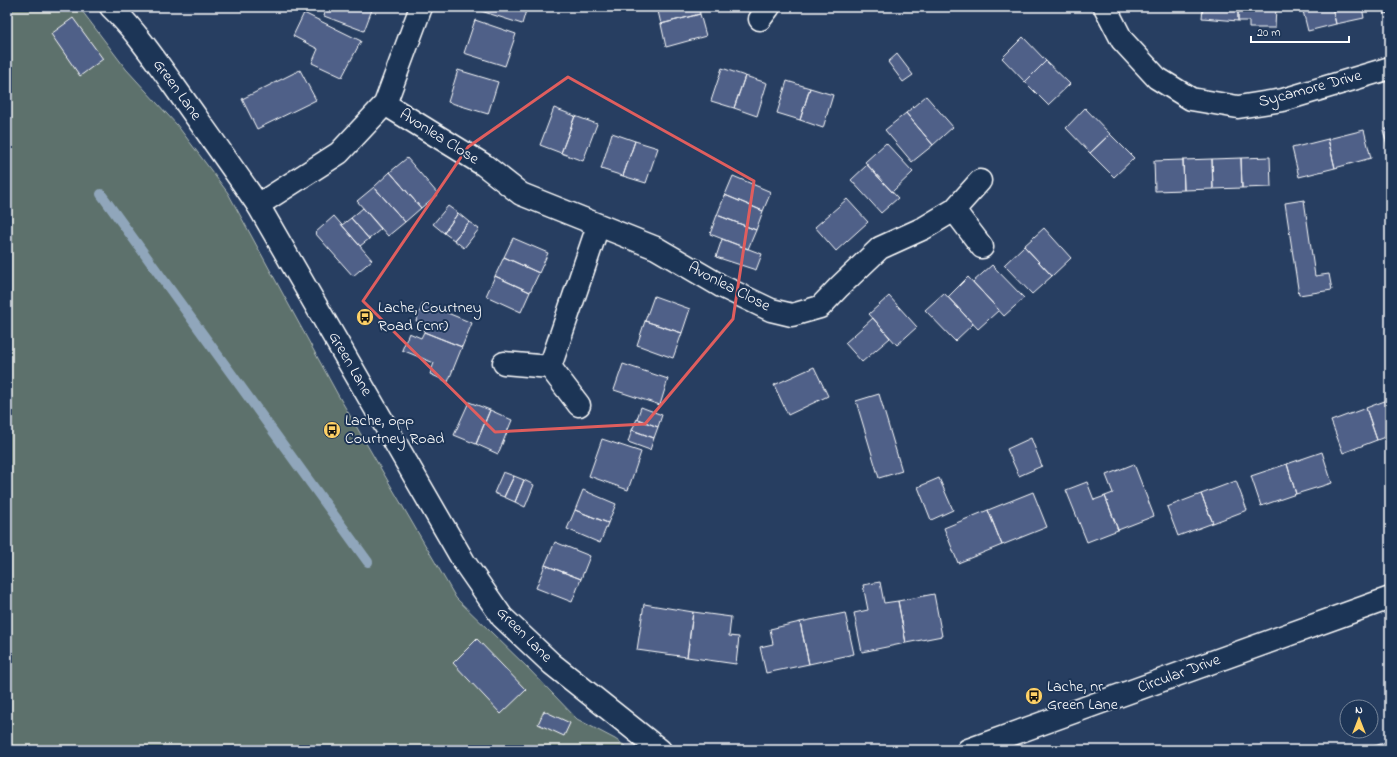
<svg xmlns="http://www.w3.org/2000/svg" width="1397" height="757" viewBox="0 0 1397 757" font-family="'Indie Flower',sans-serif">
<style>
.green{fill:#5d716c;stroke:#aeb8b6}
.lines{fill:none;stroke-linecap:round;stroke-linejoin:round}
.stream{stroke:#90a6bb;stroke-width:10}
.building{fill:#4f6088;stroke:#fff}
.street-casing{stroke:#fff;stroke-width:25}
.secondary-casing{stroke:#fff;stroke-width:25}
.street{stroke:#1d3557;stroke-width:22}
.secondary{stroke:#1d3557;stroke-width:22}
.marked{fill:none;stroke:#e05e5e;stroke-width:3;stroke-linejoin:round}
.labels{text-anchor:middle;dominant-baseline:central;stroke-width:4;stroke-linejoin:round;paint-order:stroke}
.street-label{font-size:16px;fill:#fff;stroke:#1d3557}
.poi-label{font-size:16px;fill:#fff;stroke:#1d3557;text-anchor:start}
</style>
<rect width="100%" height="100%" fill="#273e61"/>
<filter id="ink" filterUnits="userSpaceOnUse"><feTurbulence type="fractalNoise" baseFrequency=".025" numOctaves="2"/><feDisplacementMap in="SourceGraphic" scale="8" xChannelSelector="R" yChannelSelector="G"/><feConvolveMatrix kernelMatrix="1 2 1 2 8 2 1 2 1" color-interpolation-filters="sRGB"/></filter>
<g filter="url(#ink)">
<path class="green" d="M 12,7 L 79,7 L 126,69 L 177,125 L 228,193 L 338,395 L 456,598 L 528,668 L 577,719 L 615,739 L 631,750 L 7,750 L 7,20 Z"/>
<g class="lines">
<path class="stream" d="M 101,194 L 368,562"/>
</g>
<path class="building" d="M 327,7 L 373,7 L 364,31 L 324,16 Z
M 482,7 L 527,7 L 522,24 L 481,11 Z
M 657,7 L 699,7 L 700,14 L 661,24 Z
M 1203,7 L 1238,7 L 1238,21 L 1202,18 Z
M 1238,7 L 1276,7 L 1275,28 L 1249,28 L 1249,21 L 1238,21 Z
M 1302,7 L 1332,7 L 1336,24 L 1308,31 Z
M 1332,7 L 1362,7 L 1364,18 L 1336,24 Z
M 1382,7 L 1390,7 L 1390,13 L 1384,14 Z
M 304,13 L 361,41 L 342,77 L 312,63 L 318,49 L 293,36 Z
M 700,14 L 706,36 L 666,47 L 661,24 Z
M 73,18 L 103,59 L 80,76 L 51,34 Z
M 475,20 L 516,34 L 505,66 L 464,53 Z
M 1023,37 L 1046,61 L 1025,82 L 1002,58 Z
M 897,54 L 913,75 L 903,82 L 888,62 Z
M 1046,61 L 1070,84 L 1048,105 L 1025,82 Z
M 722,68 L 745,76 L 734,108 L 711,101 Z
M 300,70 L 316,100 L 257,129 L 242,99 Z
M 458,70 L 498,82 L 488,114 L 448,102 Z
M 745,76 L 767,83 L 757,116 L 734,108 Z
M 787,81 L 810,88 L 800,120 L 777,113 Z
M 810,88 L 833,95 L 823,128 L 800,120 Z
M 926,96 L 953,127 L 933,145 L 906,113 Z
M 554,108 L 575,116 L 561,153 L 540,145 Z
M 1085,108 L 1110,134 L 1090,153 L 1066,128 Z
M 906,113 L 933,145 L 912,162 L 885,130 Z
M 575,116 L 597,124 L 583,161 L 561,153 Z
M 1390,128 L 1390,156 L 1383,130 Z
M 1364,130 L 1371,158 L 1335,168 L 1328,139 Z
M 612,133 L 635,141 L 623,176 L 601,169 Z
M 1110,134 L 1134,158 L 1114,177 L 1090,153 Z
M 1328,139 L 1335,168 L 1299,177 L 1292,148 Z
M 635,141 L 658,148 L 646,183 L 623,176 Z
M 886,143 L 913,172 L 892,192 L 865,162 Z
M 1270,157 L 1271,187 L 1242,188 L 1241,158 Z
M 407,158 L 438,194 L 421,208 L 390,172 Z
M 1241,158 L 1242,188 L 1213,189 L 1212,159 Z
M 1212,159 L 1213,189 L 1184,190 L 1183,160 Z
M 1183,160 L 1184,190 L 1155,191 L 1154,161 Z
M 867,165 L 898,198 L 881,213 L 851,180 Z
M 390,172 L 421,208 L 405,222 L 374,187 Z
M 733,176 L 771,192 L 763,211 L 725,195 Z
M 374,187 L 405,222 L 388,236 L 357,201 Z
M 725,195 L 763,211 L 756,230 L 717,215 Z
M 847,199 L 868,222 L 836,251 L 815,227 Z
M 1304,200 L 1315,276 L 1329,274 L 1332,290 L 1299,295 L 1285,203 Z
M 448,206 L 458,213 L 444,233 L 433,224 Z
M 363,208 L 381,229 L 369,239 L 351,218 Z
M 458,213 L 469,222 L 454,240 L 444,233 Z
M 717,215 L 756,230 L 748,249 L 710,234 Z
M 334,216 L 372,260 L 353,276 L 315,233 Z
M 351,218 L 369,239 L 360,246 L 342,225 Z
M 469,222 L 479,229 L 464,248 L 454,240 Z
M 1044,228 L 1071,258 L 1052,276 L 1024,246 Z
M 513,238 L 548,253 L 539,273 L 504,257 Z
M 722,239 L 762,254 L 756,270 L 716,257 Z
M 1024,246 L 1052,276 L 1032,294 L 1004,265 Z
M 504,257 L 539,273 L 530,292 L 495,276 Z
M 992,265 L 1024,298 L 1004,316 L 973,282 Z
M 495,276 L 530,292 L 521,312 L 486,296 Z
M 968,277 L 999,310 L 978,329 L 948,297 Z
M 944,293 L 973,324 L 955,341 L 925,310 Z
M 654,296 L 690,309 L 682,333 L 645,321 Z
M 889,296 L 917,327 L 897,345 L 869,314 Z
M 423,303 L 472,323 L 462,347 L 424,332 L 426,325 L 416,321 Z
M 873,318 L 890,338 L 862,362 L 845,343 Z
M 645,321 L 682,333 L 673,358 L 637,345 Z
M 424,332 L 462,347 L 448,382 L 430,374 L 434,363 L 402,350 L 409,333 L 421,338 Z
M 623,364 L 668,379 L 660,405 L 614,390 Z
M 814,367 L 828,396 L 788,415 L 774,385 Z
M 879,394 L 902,471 L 879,478 L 856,401 Z
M 1390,399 L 1390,435 L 1377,440 L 1366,408 Z
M 469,402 L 490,410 L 476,444 L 454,435 Z
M 641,407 L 662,415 L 658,427 L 637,419 Z
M 1366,408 L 1377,440 L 1343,453 L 1331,421 Z
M 490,410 L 512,420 L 498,454 L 476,444 Z
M 637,419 L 658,427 L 654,438 L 632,430 Z
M 632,430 L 654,438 L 650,450 L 628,442 Z
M 1031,438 L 1042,466 L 1019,476 L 1007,449 Z
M 602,439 L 641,452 L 628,490 L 589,476 Z
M 1322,452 L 1332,483 L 1296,494 L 1287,464 Z
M 1134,464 L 1154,516 L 1118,530 L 1105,496 L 1113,493 L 1106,475 Z
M 1287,464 L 1296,494 L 1261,506 L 1251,476 Z
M 503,472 L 514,476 L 504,497 L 494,493 Z
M 514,476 L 524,480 L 515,502 L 504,497 Z
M 939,478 L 953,510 L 931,520 L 918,487 Z
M 524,480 L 534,485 L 525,507 L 515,502 Z
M 1236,481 L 1247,510 L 1213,523 L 1201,494 Z
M 1087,482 L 1094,500 L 1105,496 L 1118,530 L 1087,542 L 1066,490 Z
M 583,490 L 616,504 L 608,523 L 575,510 Z
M 1033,492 L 1047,527 L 1002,545 L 988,510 Z
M 1201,494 L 1213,523 L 1178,536 L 1167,507 Z
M 575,510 L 608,523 L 600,543 L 567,529 Z
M 988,510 L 1002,545 L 958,563 L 944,528 Z
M 555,542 L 590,556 L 581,579 L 545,565 Z
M 545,565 L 581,579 L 572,602 L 536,588 Z
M 880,582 L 884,603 L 898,601 L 906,643 L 862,652 L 854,613 L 868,610 L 863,585 Z
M 934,594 L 942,636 L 906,643 L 898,601 Z
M 644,604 L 693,612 L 687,657 L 637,650 Z
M 693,612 L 731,617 L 729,636 L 739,637 L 736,664 L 687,657 Z
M 845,613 L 854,654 L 809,664 L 800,622 Z
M 800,622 L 809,664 L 766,673 L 760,647 L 773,644 L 770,629 Z
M 477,639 L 526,690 L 501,714 L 453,663 Z
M 544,711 L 570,723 L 564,736 L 538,724 Z
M 1386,742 L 1389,750 L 1364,750 Z"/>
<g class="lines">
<defs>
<path id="street" d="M 1105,7 L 1122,40 L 1157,78 L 1191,99 L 1238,107 L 1283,100 L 1390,68
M 760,19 L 769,7
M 385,104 L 484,165 L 521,194 L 656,248 L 721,286 L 771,310 L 792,315 L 820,307 L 839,287 L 880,248 L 924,228 L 954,210 L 980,181
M 258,205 L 339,153 L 385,104 L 421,7
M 954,210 L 982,247
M 504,363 L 550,367
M 579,405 L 550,367 L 598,226"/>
<path id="secondary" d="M 111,7 C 135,30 153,57 172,83 C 201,124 230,164 258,205 L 464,562 L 502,617 L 552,664 L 660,750
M 968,750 L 1390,598"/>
</defs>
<use href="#street" class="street-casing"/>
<use href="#secondary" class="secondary-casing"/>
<use href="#street" class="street"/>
<use href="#secondary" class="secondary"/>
</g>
</g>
<path class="marked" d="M 568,77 L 754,181 L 733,319 L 645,424 L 495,432 L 363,301 L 468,147 Z"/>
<defs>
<symbol id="bus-disc" viewBox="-11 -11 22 22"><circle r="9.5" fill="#ffd166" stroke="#1d3557"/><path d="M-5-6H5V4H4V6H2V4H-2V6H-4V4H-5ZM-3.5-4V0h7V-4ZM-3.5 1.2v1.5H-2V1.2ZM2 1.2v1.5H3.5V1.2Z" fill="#111"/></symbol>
</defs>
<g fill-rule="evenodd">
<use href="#bus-disc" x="355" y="307" width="20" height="20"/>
<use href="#bus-disc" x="322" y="420" width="20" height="20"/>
<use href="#bus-disc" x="1024" y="686" width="20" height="20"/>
</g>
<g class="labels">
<g class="street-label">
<text transform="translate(1310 89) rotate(-15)">Sycamore Drive</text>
<text transform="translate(177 90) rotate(54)">Green Lane</text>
<text transform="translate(439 137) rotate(32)">Avonlea Close</text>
<text transform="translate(729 287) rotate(27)">Avonlea Close</text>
<text transform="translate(350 364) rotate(60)">Green Lane</text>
<text transform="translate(524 635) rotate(45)">Green Lane</text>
<text transform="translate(1179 674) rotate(-20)">Circular Drive</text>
</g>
<g class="poi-label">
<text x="378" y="308">Lache, Courtney<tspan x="378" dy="18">Road (cnr)</tspan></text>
<text x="345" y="421">Lache, opp<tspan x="345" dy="18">Courtney Road</tspan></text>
<text x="1047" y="687">Lache, nr<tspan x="1047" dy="18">Green Lane</tspan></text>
</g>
</g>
<rect width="1397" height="757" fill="none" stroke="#1d3557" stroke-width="24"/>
<rect x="12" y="12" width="1373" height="733" fill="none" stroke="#fff" stroke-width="1.5" filter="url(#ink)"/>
<g transform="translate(1359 719)"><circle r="19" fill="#1d3557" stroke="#77869a"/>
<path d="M0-3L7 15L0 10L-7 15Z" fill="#ffd166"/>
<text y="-6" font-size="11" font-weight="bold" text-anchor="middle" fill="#ffffff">N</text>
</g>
<path d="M1251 36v6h98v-6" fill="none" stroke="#ffffff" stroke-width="2"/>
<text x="1257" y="36" font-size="12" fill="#ffffff" stroke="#1d3557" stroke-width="3" paint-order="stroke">20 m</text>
</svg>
